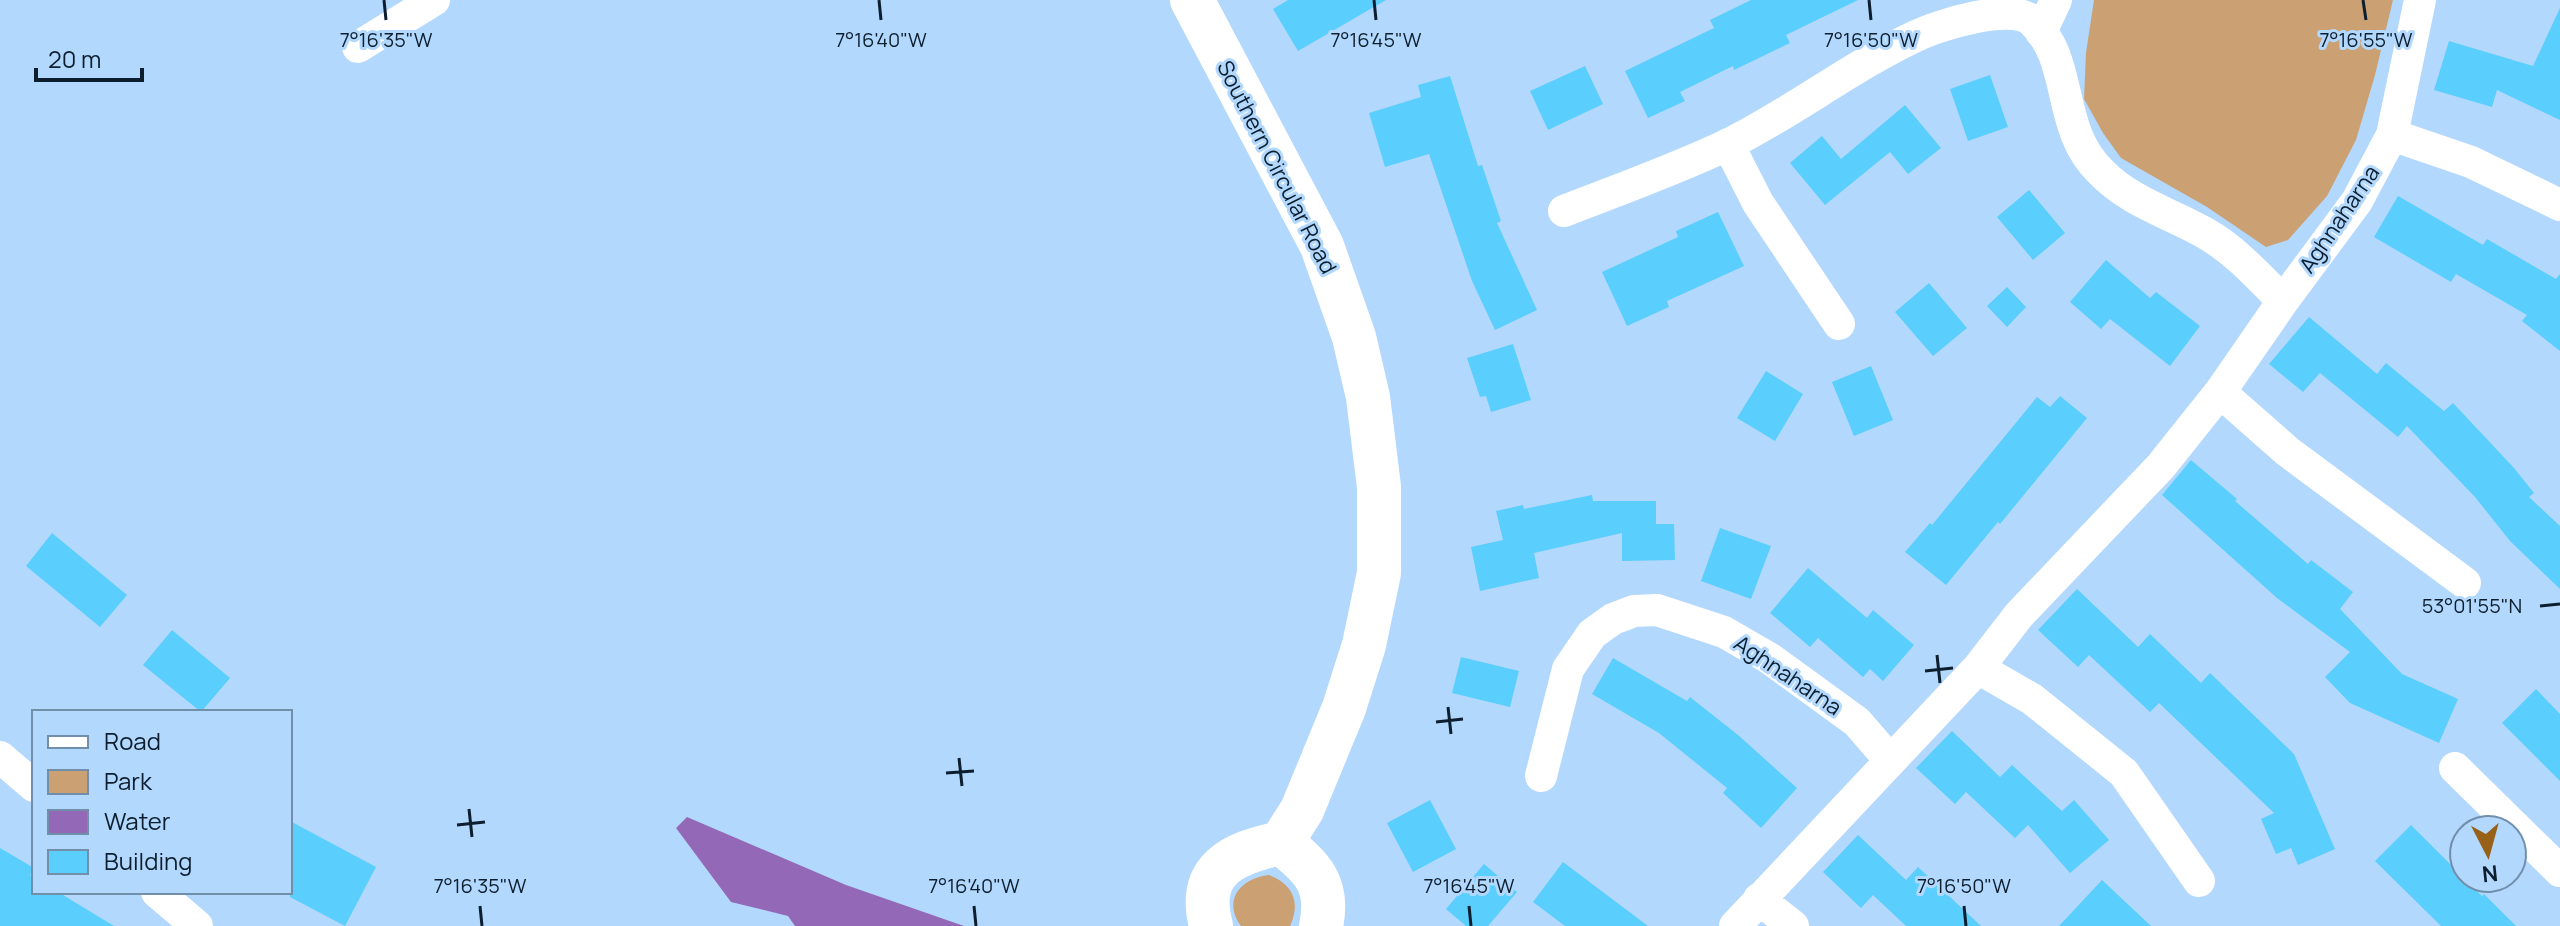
<svg xmlns="http://www.w3.org/2000/svg" width="2560" height="926" viewBox="0 0 2560 926" font-family="Manrope,sans-serif">
<style>
.green{fill:#cba073}
.water{fill:#9369b7}
.building{fill:#5acefd}
.lines{fill:none;stroke-linecap:round;stroke-linejoin:round}
.minor{stroke:#fff;stroke-width:32}
.secondary{stroke:#fff;stroke-width:44}
.ticks{fill:none;stroke:#0d1f2f;stroke-width:3}
.labels{text-anchor:middle;dominant-baseline:central;stroke-width:6;stroke-linejoin:round;paint-order:stroke}
.street-label{font-size:22px;fill:#0d1f2f;stroke:#b3d8fd}
.ticks-label{font-size:20px;text-anchor:middle;fill:#0d1f2f;stroke:#b3d8fd;stroke-width:6;stroke-linejoin:round;paint-order:stroke}
</style>
<rect width="100%" height="100%" fill="#b3d8fd"/>
<path class="green" d="M 2094,0 L 2393,0 L 2375,75 L 2356,140 L 2327,196 L 2288,240 L 2266,247 L 2207,207 L 2121,158 L 2103,133 L 2084,99 L 2086,53 Z
M 1269,875 C 1293,884 1301,902 1290,926 L 1241,926 C 1222,900 1241,878 1269,875 Z"/>
<path class="water" d="M 687,817 L 846,885 L 964,926 L 795,926 L 788,916 L 731,902 L 676,828 Z"/>
<path class="building" d="M 1288,0 L 1386,0 L 1298,51 L 1273,9 Z
M 1751,0 L 1858,0 L 1786,35 L 1790,43 L 1734,70 L 1733,66 L 1680,92 L 1685,101 L 1648,118 L 1625,71 L 1714,28 L 1710,20 Z
M 2560,8 L 2560,120 L 2497,90 L 2492,107 L 2434,90 L 2449,41 L 2533,66 Z
M 1585,66 L 1603,104 L 1548,130 L 1530,91 Z
M 1990,75 L 2008,127 L 1968,141 L 1950,89 Z
M 1450,76 L 1478,166 L 1482,165 L 1501,221 L 1497,223 L 1537,310 L 1495,330 L 1472,281 L 1429,154 L 1385,167 L 1369,113 L 1421,97 L 1418,85 Z
M 1905,105 L 1941,148 L 1908,174 L 1890,152 L 1825,205 L 1790,163 L 1822,136 L 1841,159 Z
M 2029,190 L 2065,233 L 2033,260 L 1997,217 Z
M 2398,196 L 2483,245 L 2487,239 L 2556,279 L 2560,274 L 2560,351 L 2522,321 L 2527,315 L 2456,274 L 2451,282 L 2374,237 Z
M 1718,212 L 1744,266 L 1667,301 L 1669,307 L 1627,326 L 1602,272 L 1678,237 L 1676,231 Z
M 2106,260 L 2150,298 L 2156,292 L 2200,326 L 2170,366 L 2110,319 L 2101,329 L 2070,302 Z
M 1929,283 L 1967,328 L 1933,356 L 1895,312 Z
M 2007,287 L 2026,307 L 2007,327 L 1987,306 Z
M 2309,317 L 2377,374 L 2386,363 L 2444,411 L 2453,403 L 2514,468 L 2534,493 L 2529,497 L 2560,526 L 2560,589 L 2510,541 L 2475,497 L 2407,426 L 2398,437 L 2320,373 L 2303,392 L 2269,364 Z
M 1513,344 L 1531,400 L 1491,412 L 1486,396 L 1480,397 L 1467,358 Z
M 1871,366 L 1893,420 L 1854,436 L 1832,382 Z
M 1766,371 L 1803,394 L 1775,441 L 1737,418 Z
M 2060,396 L 2087,418 L 2000,524 L 1998,522 L 1946,585 L 1905,552 L 1930,523 L 1932,525 L 2037,397 L 2050,407 Z
M 2191,460 L 2237,499 L 2235,501 L 2308,564 L 2311,560 L 2353,592 L 2340,609 L 2402,674 L 2458,699 L 2439,743 L 2350,703 L 2325,677 L 2350,652 L 2277,598 L 2162,495 Z
M 1592,495 L 1593,501 L 1656,501 L 1656,524 L 1674,524 L 1675,560 L 1622,561 L 1622,533 L 1534,553 L 1539,578 L 1480,591 L 1471,547 L 1503,540 L 1496,511 L 1523,505 L 1524,509 Z
M 1720,528 L 1771,546 L 1751,599 L 1701,581 Z
M 52,533 L 127,595 L 100,627 L 26,566 Z
M 1808,568 L 1867,618 L 1873,610 L 1914,645 L 1883,681 L 1870,669 L 1863,677 L 1818,638 L 1810,647 L 1770,613 Z
M 2077,589 L 2138,647 L 2150,634 L 2201,683 L 2210,673 L 2294,754 L 2335,849 L 2298,865 L 2291,848 L 2276,854 L 2261,819 L 2274,813 L 2159,703 L 2150,712 L 2089,655 L 2078,667 L 2038,630 Z
M 172,630 L 230,678 L 201,712 L 143,665 Z
M 1461,657 L 1519,671 L 1510,707 L 1452,693 Z
M 1613,658 L 1687,701 L 1690,697 L 1738,735 L 1797,788 L 1761,828 L 1723,793 L 1727,788 L 1659,733 L 1592,694 Z
M 2536,689 L 2560,714 L 2560,781 L 2502,723 Z
M 1952,731 L 2000,777 L 2012,765 L 2062,811 L 2074,800 L 2109,840 L 2070,873 L 2028,825 L 2015,838 L 1966,792 L 1955,804 L 1916,768 Z
M 1430,800 L 1456,849 L 1413,872 L 1387,823 Z
M 290,821 L 376,867 L 345,926 L 290,897 Z
M 2411,825 L 2482,896 L 2484,894 L 2516,926 L 2441,926 L 2375,861 Z
M 1858,835 L 1906,880 L 1918,867 L 1981,926 L 1906,926 L 1873,895 L 1861,908 L 1823,872 Z
M 0,848 L 34,868 L 30,875 L 34,878 L 34,892 L 58,892 L 114,926 L 0,926 Z
M 1563,862 L 1648,926 L 1565,926 L 1533,902 Z
M 1484,864 L 1517,892 L 1488,926 L 1466,926 L 1446,909 Z
M 2102,880 L 2151,926 L 2059,926 Z"/>
<g class="lines">
<path class="minor" d="M 2041,32 L 2056,0
M 358,47 L 434,0
M 2392,135 L 2471,162 L 2560,205
M 1728,144 L 1758,203 L 1839,324
M 1564,211 C 1618,190 1674,170 1727,145 C 1792,113 1850,67 1916,36 C 1939,25 2012,2 2032,21 C 2075,61 2055,128 2101,172 C 2130,202 2170,213 2205,233 C 2235,250 2259,277 2283,301
M 2220,392 L 2287,451 L 2465,583
M 1978,668 L 2032,699 L 2124,773 L 2199,881
M 0,757 L 34,786
M 2455,768 L 2560,871
M 1541,776 L 1568,669 L 1592,634 L 1613,619 L 1634,611 L 1657,610 L 1724,632 L 1769,658 L 1857,722 L 1889,759
M 157,892 L 197,926
M 1759,899 L 1793,926
M 1735,926 L 1978,668 L 2019,615 L 2161,466 L 2220,392 L 2283,301 L 2357,201 L 2392,135 L 2420,0"/>
<path class="secondary" d="M 1192,0 L 1322,246 L 1354,337 L 1368,397 L 1379,487 L 1379,573 L 1364,645 L 1344,708 L 1302,810 L 1281,843
M 1211,926 C 1196,869 1233,853 1281,843 C 1312,867 1330,884 1321,926"/>
</g>
<path class="ticks" d="M 384,0 L 386,20M 879,0 L 881,20M 1374,0 L 1376,20M 1869,0 L 1871,20M 2363,0 L 2366,20M 2540,606 L 2560,604M 1937,655 L 1940,683M 1925,671 L 1953,668M 1448,707 L 1451,734M 1436,722 L 1463,719M 959,758 L 962,786M 946,773 L 974,771M 469,809 L 472,837M 457,825 L 485,822M 480,906 L 482,926M 974,906 L 976,926M 1469,906 L 1471,926M 1964,906 L 1966,926"/>
<g class="labels">
<g class="street-label">
<text transform="translate(1277 167) rotate(63)">Southern Circular Road</text>
<text transform="translate(2339 219) rotate(-56)">Aghnaharna</text>
<text transform="translate(1788 675) rotate(34)">Aghnaharna</text>
</g>
</g>
<g class="ticks-label">
<text x="386" y="47">7°16'35"W</text>
<text x="881" y="47">7°16'40"W</text>
<text x="1376" y="47">7°16'45"W</text>
<text x="1871" y="47">7°16'50"W</text>
<text x="2366" y="47">7°16'55"W</text>
<text x="2472" y="613">53°01'55"N</text>
<text x="480" y="893">7°16'35"W</text>
<text x="974" y="893">7°16'40"W</text>
<text x="1469" y="893">7°16'45"W</text>
<text x="1964" y="893">7°16'50"W</text>
</g>
<rect x="32" y="710" width="260" height="184" fill="#b3d8fd" stroke="#718eab" stroke-width="2"/>
<rect x="48" y="736" width="40" height="12" fill="#ffffff" stroke="#718eab" stroke-width="2"/>
<text x="104" y="750" font-size="24" fill="#0d1f2f">Road</text>
<rect x="48" y="770" width="40" height="24" fill="#cba073" stroke="#718eab" stroke-width="2"/>
<text x="104" y="790" font-size="24" fill="#0d1f2f">Park</text>
<rect x="48" y="810" width="40" height="24" fill="#9369b7" stroke="#718eab" stroke-width="2"/>
<text x="104" y="830" font-size="24" fill="#0d1f2f">Water</text>
<rect x="48" y="850" width="40" height="24" fill="#5acefd" stroke="#718eab" stroke-width="2"/>
<text x="104" y="870" font-size="24" fill="#0d1f2f">Building</text>
<g transform="translate(2488 854) rotate(174)"><circle r="38" fill="#b3d8fd" stroke="#718eab" stroke-width="2"/>
<path d="M0-6L14 30L0 20L-14 30Z" fill="#97611a"/>
<text y="-12" font-size="22" font-weight="bold" text-anchor="middle" fill="#0d1f2f">N</text>
</g>
<path d="M36 68v12h106v-12" fill="none" stroke="#0d1f2f" stroke-width="4"/>
<text x="48" y="68" font-size="24" fill="#0d1f2f" stroke="#b3d8fd" stroke-width="6" paint-order="stroke">20 m</text>
</svg>
